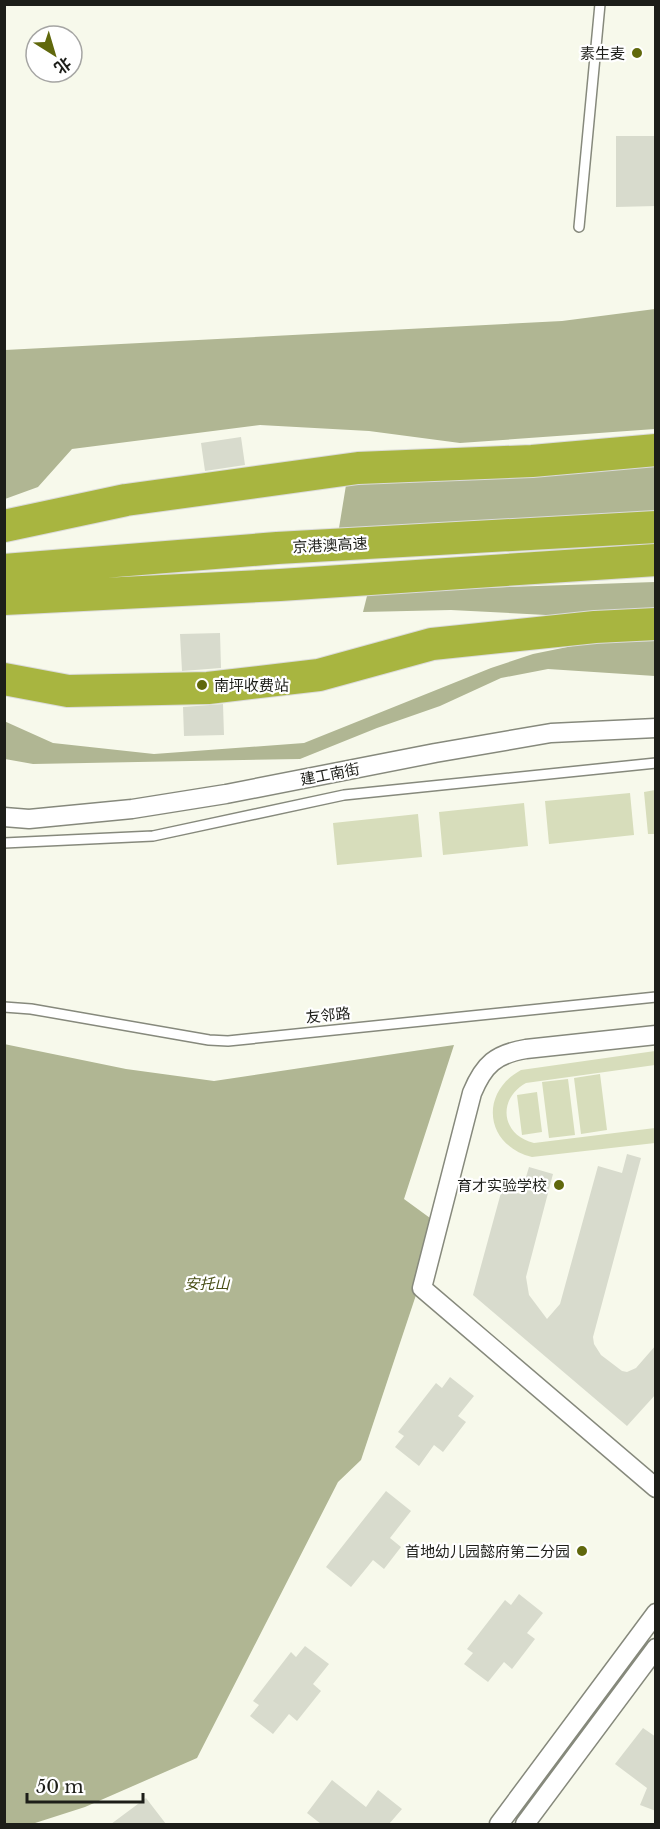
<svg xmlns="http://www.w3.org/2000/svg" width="660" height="1829" viewBox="0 0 660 1829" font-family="'Libre Baskerville','Noto Sans SC',serif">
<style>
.green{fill:#d7ddbb}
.forest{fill:#b0b693}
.building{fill:#d8dbcd}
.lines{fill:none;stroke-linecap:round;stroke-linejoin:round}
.service-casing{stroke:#86897c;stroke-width:12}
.minor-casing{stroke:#86897c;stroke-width:21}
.motorway-casing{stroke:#dbdbda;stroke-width:34}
.service{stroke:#fff;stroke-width:9}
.minor{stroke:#fff;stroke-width:18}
.motorway{stroke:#a8b540;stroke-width:32}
.poi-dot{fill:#60680c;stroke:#fff;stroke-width:2}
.labels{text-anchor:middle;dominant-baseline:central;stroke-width:4.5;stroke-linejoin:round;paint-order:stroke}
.poi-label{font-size:15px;fill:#1d1e19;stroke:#fff;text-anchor:end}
.street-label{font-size:15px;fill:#1d1e19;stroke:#fff}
.park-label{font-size:15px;font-style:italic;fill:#494f17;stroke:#fff}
</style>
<rect width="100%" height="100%" fill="#f7f9eb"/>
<path class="green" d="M 655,790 L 655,834 L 648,834 L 644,792 Z
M 630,793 L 634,835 L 549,844 L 545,801 Z
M 524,803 L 528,846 L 443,855 L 439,812 Z
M 418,814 L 422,857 L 337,865 L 333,823 Z
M 655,1051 L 655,1065 L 526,1083 C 497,1099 501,1135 534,1143 L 655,1128 L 655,1143 L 532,1157 C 485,1145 479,1093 521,1070 Z
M 600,1074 L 607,1130 L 581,1134 L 574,1078 Z
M 568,1079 L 575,1135 L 549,1138 L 542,1082 Z
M 537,1092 L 542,1132 L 522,1135 L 517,1095 Z"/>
<path class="forest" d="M 655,309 L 655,429 L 460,443 L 369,431 L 260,425 L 72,449 L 38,487 L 5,499 L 5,350 L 562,321 Z
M 655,462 L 655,518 L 339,528 L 347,479 Z
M 655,582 L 655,614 L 584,617 L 451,610 L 363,612 L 368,592 Z
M 655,641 L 655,676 L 548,669 L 501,678 L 440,706 L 377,728 L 300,759 L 33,764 L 5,759 L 4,721 L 53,743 L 154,754 L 304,743 L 491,668 L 533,654 L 592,642 Z
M 4,1044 L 126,1069 L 214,1081 L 454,1045 L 404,1199 L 430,1218 L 417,1292 L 361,1460 L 338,1482 L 197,1758 L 85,1807 L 32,1824 L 4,1824 Z"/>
<path class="building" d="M 616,136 L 656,136 L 656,206 L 616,207 Z
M 241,437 L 245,465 L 205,471 L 201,443 Z
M 220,633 L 221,668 L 182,671 L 180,634 Z
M 223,704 L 224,735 L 184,736 L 183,707 Z
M 627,1154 L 641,1158 L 593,1337 L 594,1344 L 601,1355 L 622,1371 L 627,1372 L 636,1368 L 656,1345 L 656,1394 L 627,1426 L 473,1295 L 502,1189 L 521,1194 L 529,1167 L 553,1174 L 526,1277 L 529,1295 L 547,1319 L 560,1304 L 598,1166 L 622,1173 Z
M 450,1377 L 474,1396 L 458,1416 L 466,1422 L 443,1452 L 434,1445 L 419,1466 L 395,1447 L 404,1436 L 398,1432 L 436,1383 L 442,1388 Z
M 386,1491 L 411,1511 L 390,1538 L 401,1547 L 384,1569 L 373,1560 L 351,1587 L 326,1567 Z
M 519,1594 L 543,1613 L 527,1633 L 535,1639 L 512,1669 L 504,1662 L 488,1682 L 464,1664 L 473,1653 L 467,1649 L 505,1600 L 511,1605 Z
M 305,1646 L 329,1664 L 313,1684 L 321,1691 L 297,1721 L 289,1714 L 273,1734 L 250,1716 L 259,1705 L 253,1701 L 291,1652 L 296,1657 Z
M 643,1728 L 656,1737 L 656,1811 L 640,1805 L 647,1788 L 615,1764 Z
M 332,1780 L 366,1807 L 378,1790 L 402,1809 L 389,1824 L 321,1824 L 307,1813 Z
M 146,1798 L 166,1824 L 111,1824 Z"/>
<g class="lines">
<defs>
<path id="service" d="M 579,227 L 600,4
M 4,843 L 153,836 L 344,795 L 656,763
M 4,1007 L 31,1009 L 209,1040 L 228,1041 L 656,997"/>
<path id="minor" d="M 4,817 L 29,819 L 132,809 L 226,794 L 435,753 L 551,733 L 656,728
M 656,1035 L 526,1049 C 496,1054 484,1064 472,1093 L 422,1288 L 656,1488
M 499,1824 L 656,1613
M 525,1824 L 656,1648"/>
<path id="motorway" d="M 4,526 L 126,500 L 358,468 L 532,461 L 656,450
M 4,570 L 277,548 L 656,527
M 4,599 L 280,585 L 656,560
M 4,679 L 68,691 L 208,688 L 319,675 L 432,644 L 595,627 L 656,624"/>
</defs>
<use href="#service" class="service-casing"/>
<use href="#minor" class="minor-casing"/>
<use href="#motorway" class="motorway-casing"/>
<use href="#service" class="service"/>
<use href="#minor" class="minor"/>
<use href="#motorway" class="motorway"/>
</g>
<g class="poi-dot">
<circle cx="637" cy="53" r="6"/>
<circle cx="202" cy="685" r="6"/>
<circle cx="559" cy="1185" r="6"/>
<circle cx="582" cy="1551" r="6"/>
</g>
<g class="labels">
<g class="poi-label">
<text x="625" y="53">素生麦</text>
<text x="214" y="685" text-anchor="start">南坪收费站</text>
<text x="547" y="1185">育才实验学校</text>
<text x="570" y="1551">首地幼儿园懿府第二分园</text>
</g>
<g class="street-label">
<text transform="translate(330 545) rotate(-3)">京港澳高速</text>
<text transform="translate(330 774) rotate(-11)">建工南街</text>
<text transform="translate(328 1015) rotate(-6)">友邻路</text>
</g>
<g class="park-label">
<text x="207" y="1283">安托山</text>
</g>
</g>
<rect width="660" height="1829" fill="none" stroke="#1d1e19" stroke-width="12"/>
<g transform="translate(54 54) rotate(143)"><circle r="28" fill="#ffffff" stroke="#a5a5a3" stroke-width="1.5"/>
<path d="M0-4.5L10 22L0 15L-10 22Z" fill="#60680c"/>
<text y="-9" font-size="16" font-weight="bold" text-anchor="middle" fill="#1d1e19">北</text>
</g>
<path d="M27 1793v9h116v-9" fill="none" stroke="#1d1e19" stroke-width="3"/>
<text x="36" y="1793" font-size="18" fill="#1d1e19" stroke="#ffffff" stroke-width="4.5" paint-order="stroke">50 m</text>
</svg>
